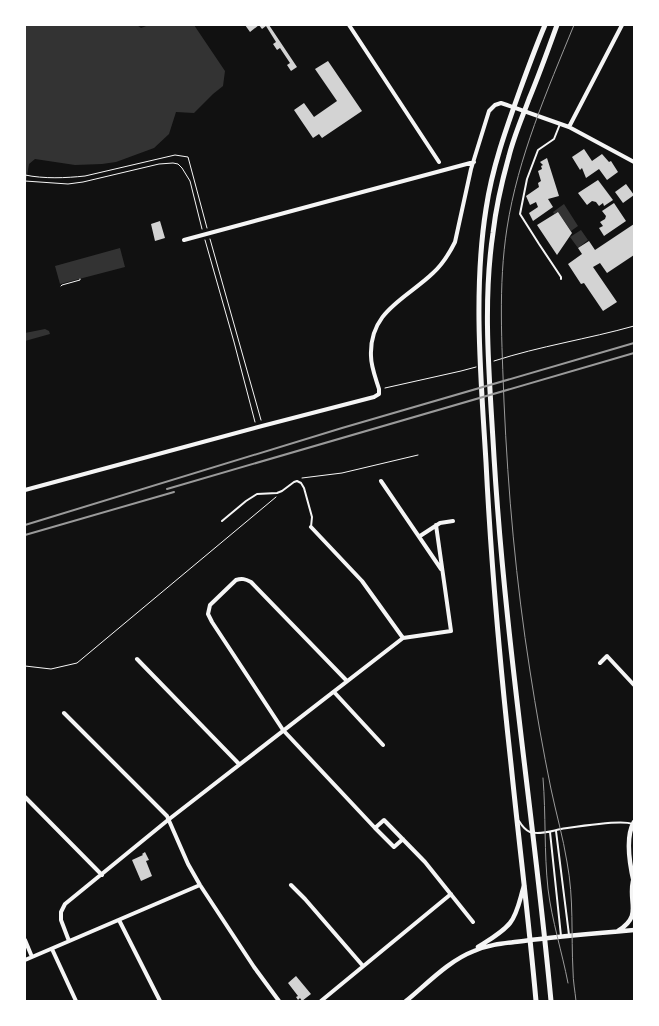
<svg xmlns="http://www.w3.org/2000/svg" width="659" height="1026" viewBox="0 0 659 1026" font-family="Signika,sans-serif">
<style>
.water{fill:#333}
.building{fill:#d3d3d3}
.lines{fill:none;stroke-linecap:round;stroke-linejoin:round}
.path{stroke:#f5f5f5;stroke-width:1}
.service{stroke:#f5f5f5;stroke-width:2}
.minor{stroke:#f5f5f5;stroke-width:4}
.tertiary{stroke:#f5f5f5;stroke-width:4.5}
.secondary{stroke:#f5f5f5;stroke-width:5}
.tram{stroke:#9a9a9a;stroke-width:1}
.rail{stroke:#9a9a9a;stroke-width:2}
</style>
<rect width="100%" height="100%" fill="#111"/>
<path class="water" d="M 25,25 L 137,25 L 141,28 L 149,25 L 194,25 L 225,71 L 223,86 L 213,94 L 194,113 L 176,112 L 169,134 L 154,148 L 116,162 L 102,164 L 75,165 L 35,159 L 29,164 L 25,188 Z
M 564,204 L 578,226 L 571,231 L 558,212 L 554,214 L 553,212 Z
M 581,230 L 588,240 L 578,248 L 570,237 Z
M 120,248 L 125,267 L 60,284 L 55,266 Z
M 45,329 L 49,331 L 50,334 L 25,341 L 25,333 Z"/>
<path class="building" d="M 245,25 L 269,25 L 297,67 L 291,71 L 287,65 L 290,63 L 280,48 L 277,50 L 273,44 L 276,42 L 266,26 L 262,29 L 259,25 L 250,32 Z
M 328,61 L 362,111 L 322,138 L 319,134 L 313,138 L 294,110 L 304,103 L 314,117 L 337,101 L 315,69 Z
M 584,149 L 592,161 L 602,154 L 609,162 L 611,161 L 618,172 L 607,180 L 599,169 L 586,178 L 582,168 L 580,170 L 572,157 Z
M 547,158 L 559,196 L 548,199 L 553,207 L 533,221 L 529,213 L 538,207 L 536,202 L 530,205 L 526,196 L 539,187 L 538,183 L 541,181 L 538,171 L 542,169 L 541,166 L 543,165 L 540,162 Z
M 598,180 L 613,200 L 604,206 L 603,203 L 599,206 L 596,202 L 592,201 L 587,205 L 578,193 Z
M 626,184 L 634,195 L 623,203 L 615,192 Z
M 614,203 L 626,221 L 604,236 L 599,228 L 603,226 L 600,222 L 605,219 L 606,216 L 602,211 Z
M 558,212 L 572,233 L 557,255 L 537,225 Z
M 160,221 L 165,238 L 155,241 L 151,224 Z
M 634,224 L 634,255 L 607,273 L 600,263 L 593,267 L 617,302 L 603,311 L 584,283 L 581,284 L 568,264 L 582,254 L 578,248 L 589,241 L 595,250 Z
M 145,852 L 149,860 L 146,861 L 152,876 L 141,881 L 132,860 L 143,855 L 142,854 Z
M 296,976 L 311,994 L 302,1001 L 300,998 L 298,1000 L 296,997 L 298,996 L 288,983 Z"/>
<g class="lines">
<path class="path" d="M 25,175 C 44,179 66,178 85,176 L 175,155 L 188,157 L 207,228
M 25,181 L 68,184 L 83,182 L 159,164 L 173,163 L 178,164 L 182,168 L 190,181 L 202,229
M 210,239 L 261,420
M 205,240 L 234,342 L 255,422
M 61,286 L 62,285 L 80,280 L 80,279
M 494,361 C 540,346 588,339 634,326
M 385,388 L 461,371 L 476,367
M 302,478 L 342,473 L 418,455
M 25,666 L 51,669 L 77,663 L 276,497"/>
<path class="service" d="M 560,124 L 554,139 L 538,150 L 527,179 L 520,214 L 539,244 L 561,277 L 561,279
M 222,521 L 246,501 L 257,494 L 277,493 L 282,491 L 294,482 L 297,481 L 301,483 L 304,488 L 312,517 L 311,527
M 519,821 C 522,826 525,830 530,832 C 540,835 551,831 561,829 C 575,827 622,819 632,824
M 556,831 L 569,935
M 550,832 L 561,936"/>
<path class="minor" d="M 349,25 L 439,162
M 569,127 L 622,25
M 184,240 L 474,162
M 381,481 L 441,569
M 25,490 L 262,426 L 374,397 L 379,394 L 379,389 C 376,379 371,367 371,356 C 369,311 406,299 433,273 C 443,264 449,254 455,242 L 471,169 L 489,111 L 495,105 L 501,103 L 507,105 L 569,127 L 634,162
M 311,527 L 362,581 L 403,638
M 420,536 L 440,523 L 453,521
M 403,638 L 451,631 L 436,525
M 137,659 L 239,764
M 600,663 L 607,656 L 634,685
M 347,681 L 251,582 C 245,579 242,578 236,580 L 210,605 L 208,614 L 212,622 L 283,730 L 375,828
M 334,692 L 383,745
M 64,713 L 167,816 L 188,864 L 200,885 L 254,967 L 279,1001
M 25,797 L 102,875
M 403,839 L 394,847 L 375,828 L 384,820 L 425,862 L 473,922
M 291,885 L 305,899 L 363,966
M 119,920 L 160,1001
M 25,940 L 32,957
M 69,941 L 61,920 L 61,912 L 65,904 L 168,820 L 403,638
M 52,949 L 76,1001
M 25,960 L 200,885
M 321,1001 L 451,894"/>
<path class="tertiary" d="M 634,822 C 625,837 630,866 634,883
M 618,931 C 643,915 628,904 633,881
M 478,947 C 489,940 502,933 510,923 C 518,913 520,898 524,886
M 406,1001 C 427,984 448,961 474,951 C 492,943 511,943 530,940 C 565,936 599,933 634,930"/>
<path class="secondary" d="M 536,1001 C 529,922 519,843 511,764 C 500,664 491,563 486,462 C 481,379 473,291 486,209 C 492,168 506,129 520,90 C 528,68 536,46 545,25
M 551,1001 C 534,819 505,639 494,457 C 490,384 482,306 493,233 C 496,207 502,181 509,156 C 514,136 522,118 529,99 C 539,75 548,50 557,25"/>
<path class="tram" d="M 574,25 C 547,91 518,157 507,228 C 498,286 502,344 504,402 C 508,492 516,582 530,671 C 536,710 543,750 551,789 C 556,813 563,837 567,862 C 574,899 571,934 573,971 C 573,981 575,991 576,1001
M 543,778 C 546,815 544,852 548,889 C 552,921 562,952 568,983"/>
<path class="rail" d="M 167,489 L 634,353
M 25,525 L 342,428 L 634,343
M 25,535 L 174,492"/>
</g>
<rect width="659" height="1026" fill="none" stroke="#ffffff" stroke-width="52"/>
</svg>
